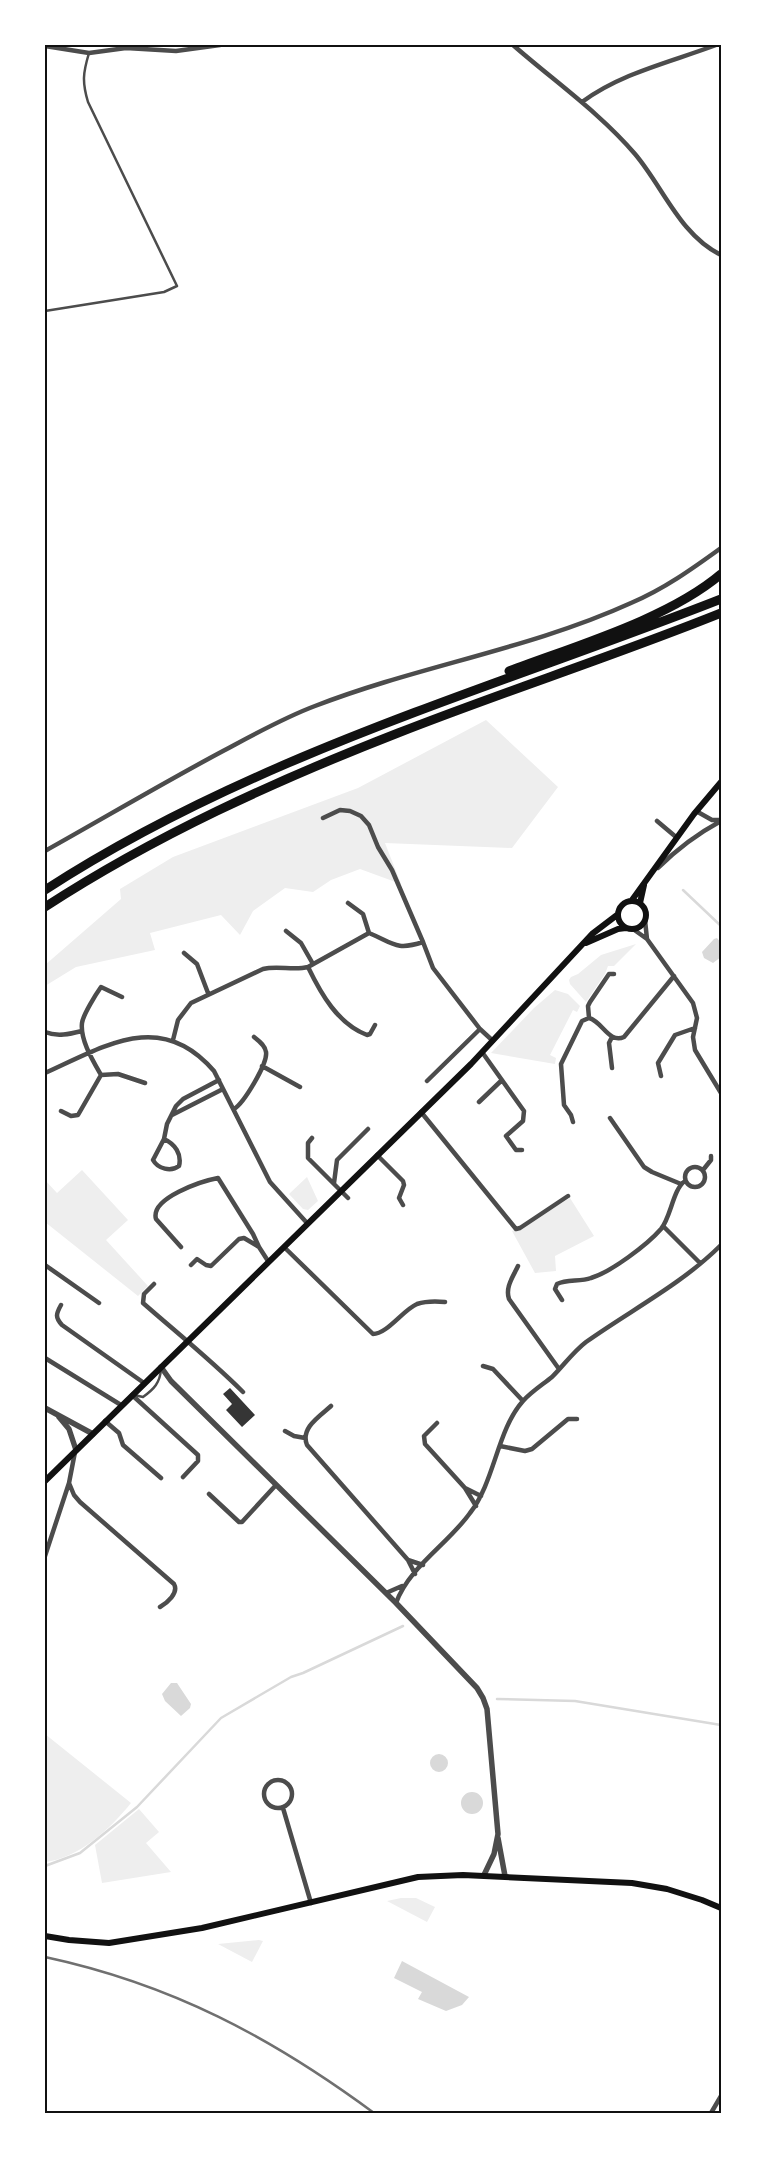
<svg xmlns="http://www.w3.org/2000/svg" width="766" height="2158" viewBox="0 0 766 2158" font-family="'Fira Sans',sans-serif">
<style>
.green{fill:#eee}
.water{fill:#d9d9d9}
.lines{fill:none;stroke-linecap:round;stroke-linejoin:round}
.stream{stroke:#d9d9d9;stroke-width:2.5}
.building{fill:#353535}
.service{stroke:#4c4c4c;stroke-width:2.5}
.minor{stroke:#4c4c4c;stroke-width:4.5}
.tertiary{stroke:#4c4c4c;stroke-width:5.5}
.secondary{stroke:#111;stroke-width:6}
.motorway{stroke:#111;stroke-width:9}
.rail{stroke:#707070;stroke-width:2.5}
.neatline{fill:none;stroke:#111;stroke-width:2}
</style>
<rect width="100%" height="100%" fill="#fff"/>
<path class="green" d="M 486,720 L 558,787 L 512,848 L 385,843 L 401,884 L 360,869 L 331,880 L 313,892 L 285,888 L 253,911 L 240,935 L 221,915 L 150,933 L 155,950 L 76,967 L 45,986 L 45,965 L 121,899 L 120,889 L 173,857 L 358,788 Z
M 636,944 L 614,966 L 608,966 L 605,974 L 586,1002 L 570,984 L 569,980 L 571,977 L 578,974 L 601,955 Z
M 555,990 L 568,994 L 580,1006 L 577,1012 L 573,1010 L 550,1055 L 556,1058 L 555,1064 L 491,1053 L 534,1008 Z
M 82,1170 L 128,1220 L 106,1240 L 148,1286 L 138,1296 L 45,1222 L 45,1180 L 57,1193 Z
M 307,1177 L 318,1201 L 308,1210 L 303,1209 L 289,1194 Z
M 570,1198 L 594,1236 L 555,1256 L 556,1271 L 535,1273 L 512,1231 Z
M 45,1734 L 131,1803 C 110,1829 79,1858 45,1862 Z
M 139,1809 L 159,1832 L 146,1843 L 171,1872 L 102,1883 L 95,1845 Z
M 401,1898 L 416,1898 L 435,1907 L 427,1922 L 387,1901 Z
M 259,1940 L 263,1941 L 252,1962 L 218,1944 Z"/>
<path class="water" d="M 717,938 L 721,943 L 721,957 L 713,963 L 704,958 L 702,952 L 714,939 Z
M 171,1683 L 177,1683 L 191,1704 L 190,1708 L 181,1716 L 165,1701 L 162,1694 Z
M430 1763a9 9 0 1 1 18 0a9 9 0 1 1-18 0Z
M461 1803a11 11 0 1 1 22 0a11 11 0 1 1-22 0Z
M 402,1961 L 469,1997 L 462,2005 L 446,2011 L 418,1999 L 422,1992 L 394,1978 Z"/>
<g class="lines">
<path class="stream" d="M 683,890 L 721,926
M 497,1699 L 575,1701 L 721,1725
M 45,1866 L 80,1853 L 137,1807 L 221,1718 L 291,1677 L 303,1673 L 403,1626"/>
</g>
<path class="building" d="M 230,1388 L 255,1415 L 242,1427 L 226,1410 L 232,1404 L 223,1394 Z"/>
<g class="lines">
<path class="service" d="M 45,311 L 164,292 L 177,286 L 88,102 C 82,82 83,73 89,53
M 134,1395 L 143,1397 C 154,1389 160,1383 161,1369"/>
<path class="minor" d="M 513,45 C 554,81 599,112 635,154 C 663,187 680,235 721,255
M 45,46 L 89,53 L 126,48 L 176,51 L 220,45
M 582,102 C 621,73 671,62 716,45
M 696,811 L 712,820 L 720,820
M 323,818 L 340,810 L 350,811 L 361,816 L 369,825 L 378,847 L 392,870 L 423,942
M 657,821 L 676,837
M 45,851 C 104,818 163,783 223,751 C 253,735 283,718 315,706 C 418,666 530,649 631,603 C 664,589 692,569 721,548
M 658,868 C 677,849 697,834 721,821
M 348,903 L 363,914 L 369,933
M 645,920 L 647,939
M 633,929 L 647,939 L 693,1003 L 697,1018 L 693,1037 L 695,1050 L 721,1093
M 286,931 L 301,943 L 313,964
M 184,953 L 197,964 L 208,993
M 308,967 C 321,994 338,1024 367,1035 L 370,1034 L 375,1025
M 589,1018 C 602,1021 609,1044 624,1037 L 674,976
M 589,1018 L 588,1006 L 590,1002 L 609,974 L 614,974
M 45,1032 C 57,1037 70,1034 82,1031
M 173,1040 L 178,1020 L 191,1003 L 263,969 C 278,965 293,971 308,967 L 369,933 C 393,943 396,951 423,942 L 433,968 L 480,1029 L 493,1041
M 482,1052 L 524,1111 L 523,1121 L 506,1136 L 516,1150 L 522,1150
M 262,1066 L 300,1087
M 612,1068 L 609,1043 L 612,1037
M 45,1073 C 105,1046 161,1009 214,1071 L 270,1182 L 307,1223
M 101,1075 L 118,1074 L 145,1083
M 661,1076 L 658,1063 L 675,1035 L 695,1028
M 427,1081 L 480,1029
M 479,1102 L 502,1080
M 234,1109 C 244,1103 268,1063 266,1052 C 265,1045 259,1041 254,1037
M 61,1111 L 71,1116 L 78,1115 L 101,1075 C 93,1061 80,1040 82,1023 C 83,1015 96,994 101,987 L 122,997
M 421,1112 L 516,1229 L 520,1228 L 568,1196
M 172,1115 L 223,1089
M 610,1118 L 644,1167 L 652,1172 L 681,1184
M 573,1122 L 571,1115 L 564,1105 L 561,1064 L 582,1021 L 589,1018
M 312,1138 L 308,1143 L 308,1158 L 348,1198
M 164,1139 C 175,1144 182,1154 179,1166 C 171,1172 158,1169 153,1160 L 164,1139 L 167,1124 L 176,1106 L 183,1099 L 219,1080
M 377,1155 L 403,1181 L 404,1185 L 399,1198 L 403,1205
M685 1177a10 10 0 1 1 20 0a10 10 0 1 1-20 0Z
M 703,1170 L 711,1160 L 711,1156
M 334,1183 L 337,1160 L 368,1129
M 663,1226 L 700,1263
M 181,1247 L 156,1219 C 150,1198 202,1181 218,1178 L 253,1234 L 259,1247
M 284,1247 L 373,1334 C 387,1334 403,1310 417,1304 C 426,1301 435,1301 445,1302
M 45,1265 L 99,1303
M 191,1265 L 197,1259 L 206,1265 L 211,1266 L 239,1239 L 244,1238 L 259,1247 L 268,1261
M 518,1266 C 513,1277 505,1287 509,1299 L 559,1369
M 154,1284 L 144,1294 L 143,1303 C 176,1332 211,1360 243,1392
M 562,1300 L 555,1289 L 557,1284 C 567,1279 580,1282 591,1278 C 611,1272 647,1245 661,1229 C 671,1217 673,1189 685,1181
M 61,1305 C 56,1314 55,1317 62,1325 L 144,1383
M 45,1358 L 121,1405
M 483,1366 L 493,1369 L 523,1401
M 132,1395 L 198,1455 L 198,1461 L 183,1477
M 331,1406 C 320,1416 300,1428 307,1445 L 408,1560 L 415,1574
M 105,1421 L 119,1433 L 123,1445 L 161,1478
M 437,1423 L 424,1436 L 425,1444 L 465,1488
M 285,1431 L 294,1436 L 305,1438
M 500,1446 L 525,1451 L 532,1449 L 568,1419 L 577,1419
M 69,1483 L 74,1495 L 80,1502 L 174,1584 C 179,1593 167,1603 160,1607
M 209,1494 L 239,1522 L 242,1522 L 276,1485
M 476,1506 L 465,1488 L 481,1496
M 45,1556 L 69,1483 L 75,1452
M 408,1560 L 423,1565
M 386,1593 L 402,1586
M 396,1603 C 409,1567 448,1544 470,1513 C 495,1481 497,1430 523,1401 C 531,1392 542,1385 552,1377 C 564,1365 573,1352 586,1342 C 631,1310 682,1284 721,1245
M264 1794a14 14 0 1 1 28 0a14 14 0 1 1-28 0Z
M 283,1808 L 311,1903
M 711,2113 L 721,2096"/>
<path class="tertiary" d="M 161,1367 L 171,1381 L 396,1603 L 477,1688 L 483,1698 L 487,1709 L 498,1834 L 494,1854 L 484,1875
M 45,1408 L 93,1434
M 59,1417 L 69,1429 L 76,1450
M 498,1838 L 505,1876"/>
<path class="secondary" d="M 632,900 L 694,814 L 721,782
M618 915a14 14 0 1 1 28 0a14 14 0 1 1-28 0Z
M 640,903 L 644,885
M 586,943 L 618,929 L 626,928
M 45,1481 L 471,1064 L 592,934 L 617,915
M 45,1936 L 69,1940 L 109,1943 L 202,1928 L 418,1877 L 463,1875 L 632,1883 L 667,1889 L 702,1900 L 721,1908"/>
<path class="motorway" d="M 509,671 C 575,646 668,619 721,574
M 45,890 C 253,755 492,689 721,599
M 45,907 C 156,835 275,781 398,733 C 505,691 614,656 721,613"/>
<path class="rail" d="M 45,1957 C 171,1984 271,2037 374,2113"/>
</g>
<rect width="766" height="2158" fill="none" stroke="#ffffff" stroke-width="92"/>
<rect x="46" y="46" width="674" height="2066" class="neatline"/>
</svg>
